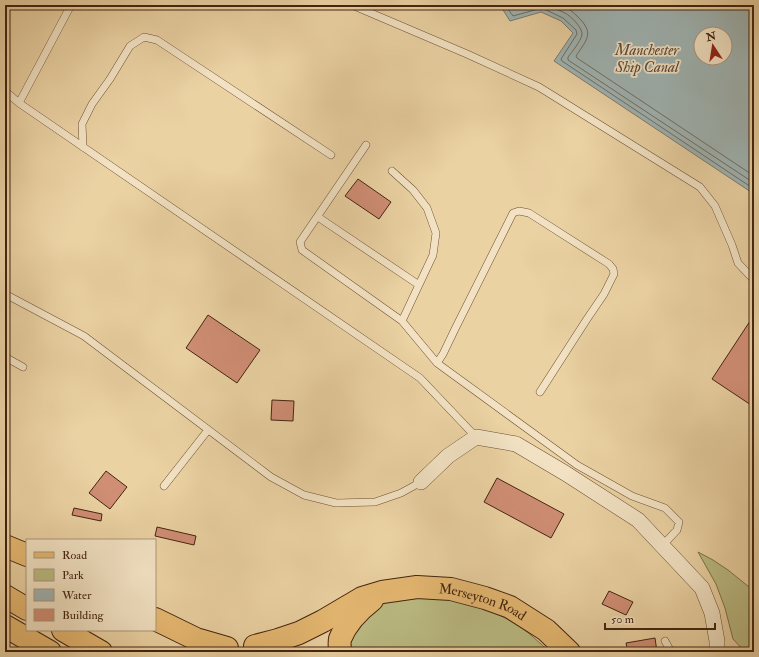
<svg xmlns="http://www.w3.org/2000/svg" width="759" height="657" viewBox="0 0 759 657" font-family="'IM FELL Double Pica',serif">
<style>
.green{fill:#bbbb83;stroke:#7f704a}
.water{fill:#9fb4b3;stroke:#7a7a72;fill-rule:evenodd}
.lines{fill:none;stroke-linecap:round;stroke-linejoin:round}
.shore{stroke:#716c62;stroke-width:1}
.building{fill:#d08e75;stroke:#432410}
.lane-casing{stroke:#6d5035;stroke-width:8}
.street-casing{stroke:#6d5035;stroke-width:16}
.primary-casing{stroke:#432410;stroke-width:24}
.highway-casing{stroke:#432410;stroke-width:24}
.lane{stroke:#f2e2c3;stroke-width:7}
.street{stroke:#f2e2c3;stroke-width:15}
.primary{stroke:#e6b972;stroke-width:22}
.highway{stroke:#e6b972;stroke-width:22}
.labels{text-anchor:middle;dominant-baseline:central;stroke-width:3.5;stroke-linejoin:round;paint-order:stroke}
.street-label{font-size:14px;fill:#432410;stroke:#f2e2c3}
.water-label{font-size:15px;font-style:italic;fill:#5a4839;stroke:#f2e2c3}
</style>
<rect width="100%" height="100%" fill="#ebd2a3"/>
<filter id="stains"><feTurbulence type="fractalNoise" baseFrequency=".005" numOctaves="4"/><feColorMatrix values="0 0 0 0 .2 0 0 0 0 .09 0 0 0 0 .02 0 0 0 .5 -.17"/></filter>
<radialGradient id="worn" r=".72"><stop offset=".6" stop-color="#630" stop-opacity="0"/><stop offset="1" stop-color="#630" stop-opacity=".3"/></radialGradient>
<path class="green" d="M 698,552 L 713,560 L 728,570 L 754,591 L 754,652 L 745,652 L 733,639 L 725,608 L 716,584 Z
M 412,597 C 423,597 434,597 445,599 C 477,604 507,615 532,636 C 538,641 544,647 550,652 L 350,652 L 350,640 L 353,629 L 377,606 L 393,600 Z"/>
<path class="water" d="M 500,5 L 754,5 L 754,194 L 554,61 L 573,33 L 561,21 L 541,12 L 510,21 ZM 701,34 L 725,34 L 725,58 L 701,58 Z"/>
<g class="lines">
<path class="shore" d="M 505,5 L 513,16 L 542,8 L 563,18 L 576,30 L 577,34 L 561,59 L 562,61 L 754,189
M 547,5 C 553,8 559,10 565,13 C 571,16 583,28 582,35 C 580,42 572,52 568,57 L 568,60 L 754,183
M 562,5 C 568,8 573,12 578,17 C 594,33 588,38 576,56 L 577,58 L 754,176"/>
</g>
<path class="building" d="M 358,179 L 391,202 L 379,219 L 345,196 Z
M 208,315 L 260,350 L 237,383 L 186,348 Z
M 754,315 L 754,407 L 712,379 Z
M 272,400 L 294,401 L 293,421 L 271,420 Z
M 106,471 L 127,487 L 110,509 L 89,493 Z
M 497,478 L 564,514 L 551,538 L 484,502 Z
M 74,508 L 102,514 L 101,521 L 72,515 Z
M 157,527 L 196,536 L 194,545 L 155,536 Z
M 609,591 L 633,602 L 626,615 L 602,604 Z
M 655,638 L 657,652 L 628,652 L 626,643 Z"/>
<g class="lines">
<defs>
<path id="lane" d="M 352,5 L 467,54 L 539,87 L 700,187 L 715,206 L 732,245 L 738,263 L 754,280
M 5,91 L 19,103 L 420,378 L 476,437
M 19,103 L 71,5
M 366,145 L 300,242 L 302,250 L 402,321 L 437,363 L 577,465 L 632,496 L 665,508 L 679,522 L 677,530 L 662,546
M 83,147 L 82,124 L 92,104 L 110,79 L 130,46 L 144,37 L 157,40 L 331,155
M 392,171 L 413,190 L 427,208 L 436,233 L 433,255 L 402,321
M 318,217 L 419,285
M 5,294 L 84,336 L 271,477 L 304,495 L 336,503 L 375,502 L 401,493 L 421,482
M 5,357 L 23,367
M 437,363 L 443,354 L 455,329 L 513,213 L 519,211 L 529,213 L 609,264 L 613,269 L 614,274 L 604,294 L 587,319 L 540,392
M 164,486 L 208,430
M 665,641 L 671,652"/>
<path id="street" d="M 421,482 L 448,456 L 476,437 L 516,444 L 565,473 L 638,520 L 702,588 L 712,613 L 717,641 L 717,652"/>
<g id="primary">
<path id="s1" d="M 255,646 L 278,640 L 299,633 L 323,621 L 362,598 L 382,592 L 417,587 L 451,589 L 485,598 L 510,607 L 546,630 L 569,652"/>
<path d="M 340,652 C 340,648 339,643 340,639 C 346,624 359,610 372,600"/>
</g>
<path id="highway" d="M 5,546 L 27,555
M 5,596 L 27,609
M 155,619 L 196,639 L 227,648
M 5,626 L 50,652
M 63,630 L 101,652"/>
</defs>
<use href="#lane" class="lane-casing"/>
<use href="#street" class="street-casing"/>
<use href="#primary" class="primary-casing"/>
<use href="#highway" class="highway-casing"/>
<use href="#lane" class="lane"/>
<use href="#street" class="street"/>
<use href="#primary" class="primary"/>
<use href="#highway" class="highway"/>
</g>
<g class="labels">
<g class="street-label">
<text stroke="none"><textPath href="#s1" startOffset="242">Merseyton Road</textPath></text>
</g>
<g class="water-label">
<text x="647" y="50">Manchester<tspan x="647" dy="17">Ship Canal</tspan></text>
</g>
</g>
<rect width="759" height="657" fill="none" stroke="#ebd2a3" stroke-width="20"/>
<rect x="6" y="6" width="747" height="645" fill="none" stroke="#432410" stroke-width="2"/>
<rect x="10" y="10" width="739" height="637" fill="none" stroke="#432410"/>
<rect x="26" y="539" width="130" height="92" fill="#f2e2c3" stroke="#ac967b"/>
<rect x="34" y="552" width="20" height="6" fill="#e6b972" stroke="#ac967b"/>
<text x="62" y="559" font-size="12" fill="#432410">Road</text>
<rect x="34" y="569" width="20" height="12" fill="#bbbb83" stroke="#ac967b"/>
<text x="62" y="579" font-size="12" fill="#432410">Park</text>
<rect x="34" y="589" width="20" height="12" fill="#9fb4b3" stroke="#ac967b"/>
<text x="62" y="599" font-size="12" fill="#432410">Water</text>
<rect x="34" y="609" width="20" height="12" fill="#d08e75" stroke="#ac967b"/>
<text x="62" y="619" font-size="12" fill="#432410">Building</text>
<g transform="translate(713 46) rotate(348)"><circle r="19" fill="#f2e2c3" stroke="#ac967b"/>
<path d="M0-3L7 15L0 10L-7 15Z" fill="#8f2418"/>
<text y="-6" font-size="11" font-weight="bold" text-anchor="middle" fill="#432410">N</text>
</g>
<path d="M605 623v6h110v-6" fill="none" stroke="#432410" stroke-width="2"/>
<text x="611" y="623" font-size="12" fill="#432410" stroke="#f2e2c3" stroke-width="3" paint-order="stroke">50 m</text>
<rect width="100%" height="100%" filter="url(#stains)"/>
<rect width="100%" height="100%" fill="url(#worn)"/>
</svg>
